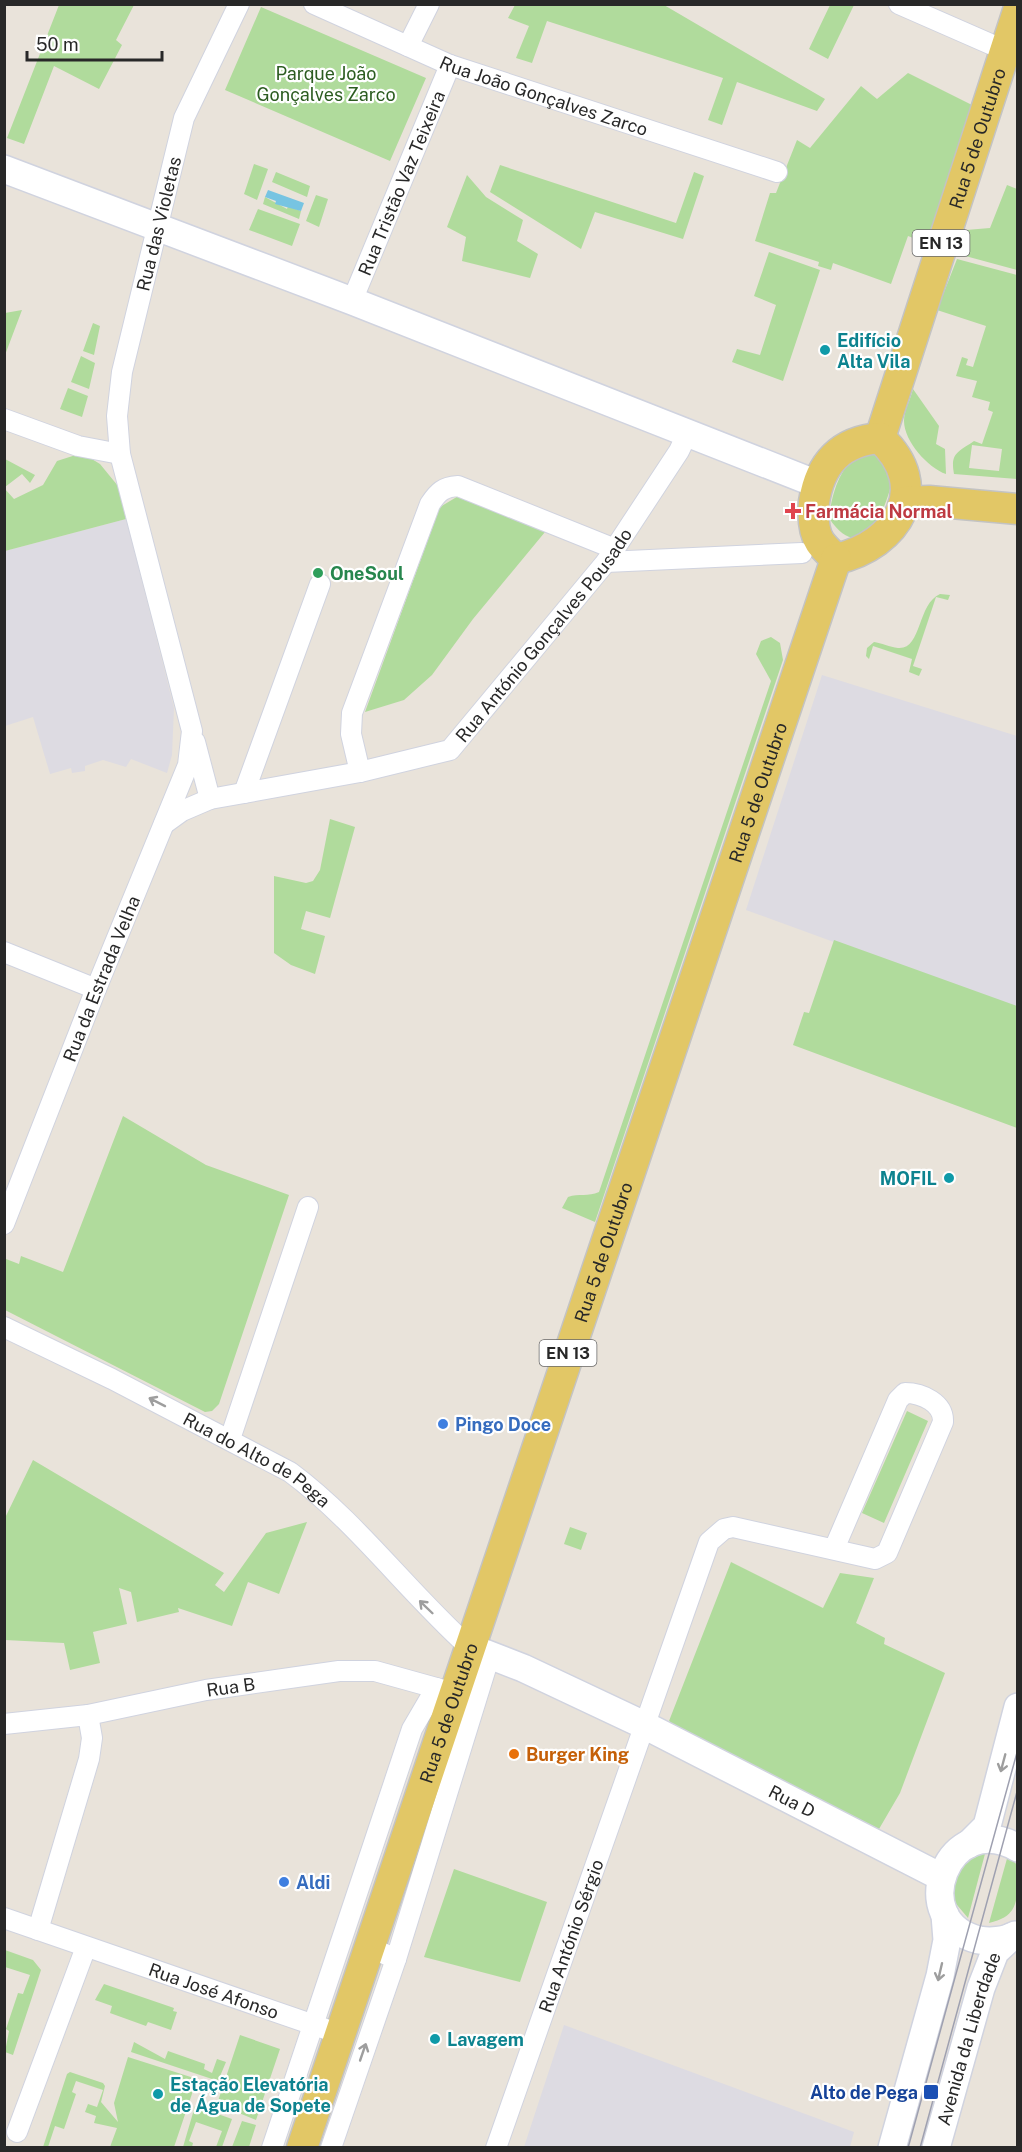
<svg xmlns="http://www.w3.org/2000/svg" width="1022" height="2152" viewBox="0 0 1022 2152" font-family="'Public Sans',sans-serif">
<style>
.industrial{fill:#dddbe2}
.green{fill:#b0db9c;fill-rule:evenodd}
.water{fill:#77c4e2}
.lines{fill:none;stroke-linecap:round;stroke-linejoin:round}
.street-casing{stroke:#d0d3df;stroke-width:22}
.secondary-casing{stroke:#d0d3df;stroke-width:30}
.primary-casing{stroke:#c3c3c3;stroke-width:33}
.street{stroke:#fff;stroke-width:20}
.secondary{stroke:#fff;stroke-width:27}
.primary{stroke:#e2c766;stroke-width:30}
.tram{stroke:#9ea0b0;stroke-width:1.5}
.oneway{stroke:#9e9e9e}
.culture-dot{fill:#0f9aa8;stroke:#fff;stroke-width:2}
.health-dot{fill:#e0444e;stroke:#fff;stroke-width:2}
.leisure-dot{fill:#2e9e5b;stroke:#fff;stroke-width:2}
.shop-dot{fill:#3f7fe0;stroke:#fff;stroke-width:2}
.food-dot{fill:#e8710a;stroke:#fff;stroke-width:2}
.transit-dot{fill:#1a4fb4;stroke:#fff;stroke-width:2}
.labels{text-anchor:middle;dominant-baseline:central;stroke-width:4.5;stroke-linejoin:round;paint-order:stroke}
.shield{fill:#fff;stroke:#686868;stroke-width:1.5}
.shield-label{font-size:16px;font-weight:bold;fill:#282828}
.park-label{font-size:18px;fill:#2c5c20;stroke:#fff}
.street-label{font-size:18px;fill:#282828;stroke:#fff}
.culture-label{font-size:18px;font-weight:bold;fill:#0d838f;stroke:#fff;text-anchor:start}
.health-label{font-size:18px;font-weight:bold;fill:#be3a42;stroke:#fff;text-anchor:start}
.leisure-label{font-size:18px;font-weight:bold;fill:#27864d;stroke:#fff;text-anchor:start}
.shop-label{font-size:18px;font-weight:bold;fill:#366cbe;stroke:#fff;text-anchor:start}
.food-label{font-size:18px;font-weight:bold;fill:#c56008;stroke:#fff;text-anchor:start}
.transit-label{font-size:18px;font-weight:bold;fill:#164399;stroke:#fff;text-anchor:end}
</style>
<rect width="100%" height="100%" fill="#e9e3da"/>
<path class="industrial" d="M 126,519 L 174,708 L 172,755 L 167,773 L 131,759 L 126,767 L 103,760 L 85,766 L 85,771 L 72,773 L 71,768 L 50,774 L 33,717 L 5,726 L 5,551 Z
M 822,675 L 1017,736 L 1017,1009 L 746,910 Z
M 564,2025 L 854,2132 L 850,2147 L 524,2147 Z"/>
<path class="green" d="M 59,5 L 134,5 L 116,40 L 122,45 L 99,89 L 54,66 L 24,144 L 7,138 Z
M 515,5 L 664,5 L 825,99 L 817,111 L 737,82 L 722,125 L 708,120 L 723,78 L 547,21 L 532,63 L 516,58 L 529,26 L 508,18 Z
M 830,5 L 854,5 L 828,59 L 809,49 Z
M 261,7 L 426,78 L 390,161 L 225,90 Z
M 908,73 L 972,105 L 948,186 L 926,243 L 908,236 L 891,284 L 833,263 L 831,270 L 818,266 L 819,262 L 755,241 L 770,193 L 776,193 L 797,140 L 810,148 L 861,86 L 877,99 Z
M 254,164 L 268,169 L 257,200 L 244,194 Z
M 500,165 L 676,223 L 694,172 L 704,176 L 683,239 L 595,212 L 581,249 L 490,192 Z
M 276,172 L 310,186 L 307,197 L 272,182 Z
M 467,175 L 486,197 L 523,220 L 517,241 L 538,254 L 530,278 L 462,261 L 466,237 L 447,227 Z
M 1007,185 L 1017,189 L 1017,270 L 958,254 L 966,230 L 990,228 Z
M 316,195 L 328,199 L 319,227 L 306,221 Z
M 265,197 L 287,209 L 288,206 L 301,211 L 299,219 L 263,204 Z
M 258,209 L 300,224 L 292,246 L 249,230 Z
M 769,252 L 820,270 L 783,381 L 732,362 L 737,349 L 760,355 L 776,305 L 754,296 Z
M 957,259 L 1017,275 L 1017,479 L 954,474 C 950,453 958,452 974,441 L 982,444 L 993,412 L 988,410 L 990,402 L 972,397 L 977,381 L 956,376 L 962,357 L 968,359 L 966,365 L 973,367 L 986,326 L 937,310 ZM 972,445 L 1002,449 L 999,471 L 969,468 Z
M 22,310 L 5,355 L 5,313 Z
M 93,323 L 100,326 L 94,355 L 83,351 Z
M 81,356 L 95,363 L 89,389 L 71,382 Z
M 68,388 L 88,396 L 82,417 L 60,409 Z
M 913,389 L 939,426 L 936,444 L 945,449 L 946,474 C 928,468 904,441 904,421 C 904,411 911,398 913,389 Z
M 82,453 L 100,464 L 118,486 L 126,519 L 5,551 L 4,488 L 14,499 L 43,485 L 57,461 Z
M 862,453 L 876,454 L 893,475 C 888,507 863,570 829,518 C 832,494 839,466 862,453 Z
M 5,459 L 35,475 L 30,483 L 22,474 L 5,487 Z
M 460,495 L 545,532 L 473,619 L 432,675 L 404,700 L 365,712 L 440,507 Z
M 940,594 L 950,595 L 948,600 L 936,597 L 913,666 L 922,669 L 919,676 L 909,672 L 912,659 L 873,646 L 869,659 L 866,656 L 867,648 L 874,642 C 881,643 890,647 898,648 C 922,650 917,604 940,594 Z
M 771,637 L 780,643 L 783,660 L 595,1222 L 562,1208 L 568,1197 C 579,1193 588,1197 599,1192 L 771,681 L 756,654 L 761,641 Z
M 330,819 L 355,827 L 330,918 L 306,911 L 301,929 L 325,936 L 315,974 L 291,965 L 274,953 L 274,876 L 306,883 L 313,881 L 320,870 Z
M 834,940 L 1017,1006 L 1017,1128 L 793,1045 L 804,1012 L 809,1013 Z
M 123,1116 L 206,1165 L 289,1195 L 219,1404 L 212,1411 L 205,1412 L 5,1310 L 6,1259 L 19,1264 L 21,1256 L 63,1272 Z
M 907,1411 L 928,1421 L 884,1523 L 862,1513 Z
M 33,1460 L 224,1573 L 215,1585 L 224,1592 L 266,1533 L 307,1522 L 279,1594 L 248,1582 L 232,1626 L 178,1608 L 179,1612 L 137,1622 L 131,1592 L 119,1588 L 127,1624 L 93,1632 L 100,1663 L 70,1670 L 64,1643 L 5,1640 L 5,1518 Z
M 570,1527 L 587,1533 L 581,1550 L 564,1544 Z
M 731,1562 L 823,1608 L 840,1573 L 874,1578 L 856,1623 L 885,1638 L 884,1644 L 945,1673 L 900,1793 L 879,1829 L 678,1729 L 669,1721 Z
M 986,1850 L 968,1918 L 952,1899 L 954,1867 Z
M 1008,1855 L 1017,1865 C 1017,1896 1022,1916 989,1923 Z
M 454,1869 L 547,1902 L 520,1982 L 424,1957 Z
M 5,1950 L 33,1960 L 41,1970 L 13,2055 L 5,2052 L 9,2031 L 6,2029 L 18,1993 L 23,1994 L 30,1975 L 5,1967 Z
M 104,1984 L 174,2008 L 173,2011 L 177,2012 L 171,2030 L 148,2022 L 146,2026 L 110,2013 L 112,2006 L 95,2000 Z
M 240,2035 L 280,2049 L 256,2120 L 217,2104 Z
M 134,2042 L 165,2059 L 168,2051 L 205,2064 L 204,2069 L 212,2073 L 217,2059 L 226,2062 L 218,2081 L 131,2052 Z
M 128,2057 L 197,2079 L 174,2147 L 110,2147 L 117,2128 L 94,2123 L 96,2116 L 85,2112 L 88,2104 L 97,2107 L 103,2090 L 76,2081 L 72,2092 L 76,2094 L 64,2129 L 55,2126 L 48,2147 L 43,2147 L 67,2074 L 70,2072 L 103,2083 L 105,2086 L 101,2102 L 118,2122 L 114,2103 Z
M 195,2106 L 232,2119 L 222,2147 L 216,2147 L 222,2131 L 196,2122 L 189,2141 L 193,2143 L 192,2147 L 183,2147 Z
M 242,2121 L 256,2125 L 249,2147 L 232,2147 Z"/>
<path class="water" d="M 268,190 L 304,203 L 301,211 L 275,204 L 276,201 L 265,197 Z"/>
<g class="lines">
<defs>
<g id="street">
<path id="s1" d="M 314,4 L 450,65 L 777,172"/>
<path d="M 899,4 L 1004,50"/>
<path d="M 408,46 L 429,4"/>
<path id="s2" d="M 352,301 L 450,65"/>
<path d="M 4,419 L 78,446 L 120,454"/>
<path d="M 606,562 L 802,553"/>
<path d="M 195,742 L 210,799"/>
<path d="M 360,772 L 351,734 L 352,713 L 430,504 C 438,492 443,487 458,486 L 615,549"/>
<path d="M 244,793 L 320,584"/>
<path id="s3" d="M 164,824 L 182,811 L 210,799 L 360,772 L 450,750 L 606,562 L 679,451 L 688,432"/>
<path d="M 4,952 L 96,989"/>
<path id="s4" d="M 4,1224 L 96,989 L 188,765 L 192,731 L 120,454 L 117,416 L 122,372 L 184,118 L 239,4"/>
<path id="s5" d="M 4,1327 L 112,1379 L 290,1472 C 355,1520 408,1592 469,1647"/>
<path d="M 230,1439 L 308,1207"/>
<path id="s6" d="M 4,1724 L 88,1715 L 206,1690 L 339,1671 L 375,1671 L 447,1691"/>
<path id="s7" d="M 4,1918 L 340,2034"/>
<path d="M 38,1930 L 89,1759 L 92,1738 L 88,1715"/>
<path d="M 396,1959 L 490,1655"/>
<path d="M 17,2132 L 86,1947"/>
<path d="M 272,2148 L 412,1729 L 436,1688"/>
<path d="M 331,2148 L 396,1959 L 369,1947"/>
<path id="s8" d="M 496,2148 L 709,1542 L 724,1529 L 733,1527 L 875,1559 L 887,1553 L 943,1422 C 944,1403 922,1393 905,1393 L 898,1400 L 834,1549"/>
</g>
<g id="secondary">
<path d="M 4,169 L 352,301 L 817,484"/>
<path id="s9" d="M 469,1647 L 523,1668 L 644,1725 L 941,1877"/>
<path d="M 969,1844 L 987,1826 L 1018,1707"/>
<path d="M 1015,1935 C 1005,1941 990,1942 979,1940 C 904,1922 948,1807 1018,1848"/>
<path d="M 892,2148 L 940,1976 L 947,1940 L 945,1915"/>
<path id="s10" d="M 936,2148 L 981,1988 L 995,1952 L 1011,1937"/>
</g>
<g id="primary">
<path id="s11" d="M 880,438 L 1018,11"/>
<path d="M 880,438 C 933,487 898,545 836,559 C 831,554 824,548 820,542 C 813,531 813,514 814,502 C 820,463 841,441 880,438 Z"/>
<path d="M 905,502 L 929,501 L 1018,509"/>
<path id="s12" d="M 302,2148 L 836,559"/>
</g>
</defs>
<use href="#street" class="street-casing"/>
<use href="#secondary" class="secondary-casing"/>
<use href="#primary" class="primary-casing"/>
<use href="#street" class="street"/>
<use href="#secondary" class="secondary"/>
<use href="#primary" class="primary"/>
<path class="tram" d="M 908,2148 L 1018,1749
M 920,2148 L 1018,1788"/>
</g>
<defs><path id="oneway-shaft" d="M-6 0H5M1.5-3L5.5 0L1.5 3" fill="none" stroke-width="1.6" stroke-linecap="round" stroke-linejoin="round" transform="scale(1.5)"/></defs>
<g class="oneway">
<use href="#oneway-shaft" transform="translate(157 1402) rotate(-153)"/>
<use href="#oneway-shaft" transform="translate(426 1607) rotate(-136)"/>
<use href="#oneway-shaft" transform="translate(1003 1763) rotate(105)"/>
<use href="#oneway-shaft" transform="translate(940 1972) rotate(103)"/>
<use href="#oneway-shaft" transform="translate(363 2052) rotate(-71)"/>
</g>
<g class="culture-dot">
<circle cx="825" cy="350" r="6"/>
<circle cx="949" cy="1178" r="6"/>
<circle cx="435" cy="2039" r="6"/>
<circle cx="158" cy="2094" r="6"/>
</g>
<path class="health-dot" d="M790 502h6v6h6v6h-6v6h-6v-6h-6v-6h6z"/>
<circle class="leisure-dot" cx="318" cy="573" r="6"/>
<g class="shop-dot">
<circle cx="443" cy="1424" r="6"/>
<circle cx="284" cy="1882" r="6"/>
</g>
<circle class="food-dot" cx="514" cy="1754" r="6"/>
<rect class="transit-dot" x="923" y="2084" width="16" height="16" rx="3"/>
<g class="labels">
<g class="shield">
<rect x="912.5" y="230" width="57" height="26" rx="4.5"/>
<rect x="539.5" y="1340" width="57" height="26" rx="4.5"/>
</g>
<g class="shield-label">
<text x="941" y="243">EN 13</text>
<text x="568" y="1353">EN 13</text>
</g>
<g class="park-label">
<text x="326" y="73">Parque João<tspan x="326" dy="21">Gonçalves Zarco</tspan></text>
</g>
<g class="street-label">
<text stroke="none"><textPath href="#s1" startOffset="248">Rua João Gonçalves Zarco</textPath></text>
<text stroke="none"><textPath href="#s11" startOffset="315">Rua 5 de Outubro</textPath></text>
<text stroke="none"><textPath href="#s2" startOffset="128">Rua Tristão Vaz Teixeira</textPath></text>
<text stroke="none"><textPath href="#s4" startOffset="1050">Rua das Violetas</textPath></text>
<text stroke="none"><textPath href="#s3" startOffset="446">Rua António Gonçalves Pousado</textPath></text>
<text stroke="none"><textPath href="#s12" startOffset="1430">Rua 5 de Outubro</textPath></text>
<text stroke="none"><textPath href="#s4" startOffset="264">Rua da Estrada Velha</textPath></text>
<text stroke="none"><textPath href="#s12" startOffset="945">Rua 5 de Outubro</textPath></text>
<text stroke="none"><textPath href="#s5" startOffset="286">Rua do Alto de Pega</textPath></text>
<text stroke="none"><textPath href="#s6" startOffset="230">Rua B</textPath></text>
<text stroke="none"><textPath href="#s12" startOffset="459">Rua 5 de Outubro</textPath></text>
<text stroke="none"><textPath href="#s9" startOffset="358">Rua D</textPath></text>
<text stroke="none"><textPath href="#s8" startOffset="225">Rua António Sérgio</textPath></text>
<text stroke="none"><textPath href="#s7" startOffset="222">Rua José Afonso</textPath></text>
<text stroke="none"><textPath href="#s10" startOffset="114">Avenida da Liberdade</textPath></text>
</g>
<g class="culture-label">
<text x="837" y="340">Edifício<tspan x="837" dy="21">Alta Vila</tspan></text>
<text x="937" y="1178" text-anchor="end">MOFIL</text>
<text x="447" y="2039">Lavagem</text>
<text x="170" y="2084">Estação Elevatória<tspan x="170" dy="21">de Água de Sopete</tspan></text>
</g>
<g class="health-label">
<text x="805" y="511">Farmácia Normal</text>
</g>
<g class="leisure-label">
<text x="330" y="573">OneSoul</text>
</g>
<g class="shop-label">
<text x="455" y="1424">Pingo Doce</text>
<text x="296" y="1882">Aldi</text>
</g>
<g class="food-label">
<text x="526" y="1754">Burger King</text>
</g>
<g class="transit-label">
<text x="918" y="2092">Alto de Pega</text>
</g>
</g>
<rect width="1022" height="2152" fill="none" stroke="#282828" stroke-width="12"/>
<path d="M27 51v9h135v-9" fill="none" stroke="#282828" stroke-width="3"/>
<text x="36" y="51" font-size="18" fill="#282828" stroke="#ffffff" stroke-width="4.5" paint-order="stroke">50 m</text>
</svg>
